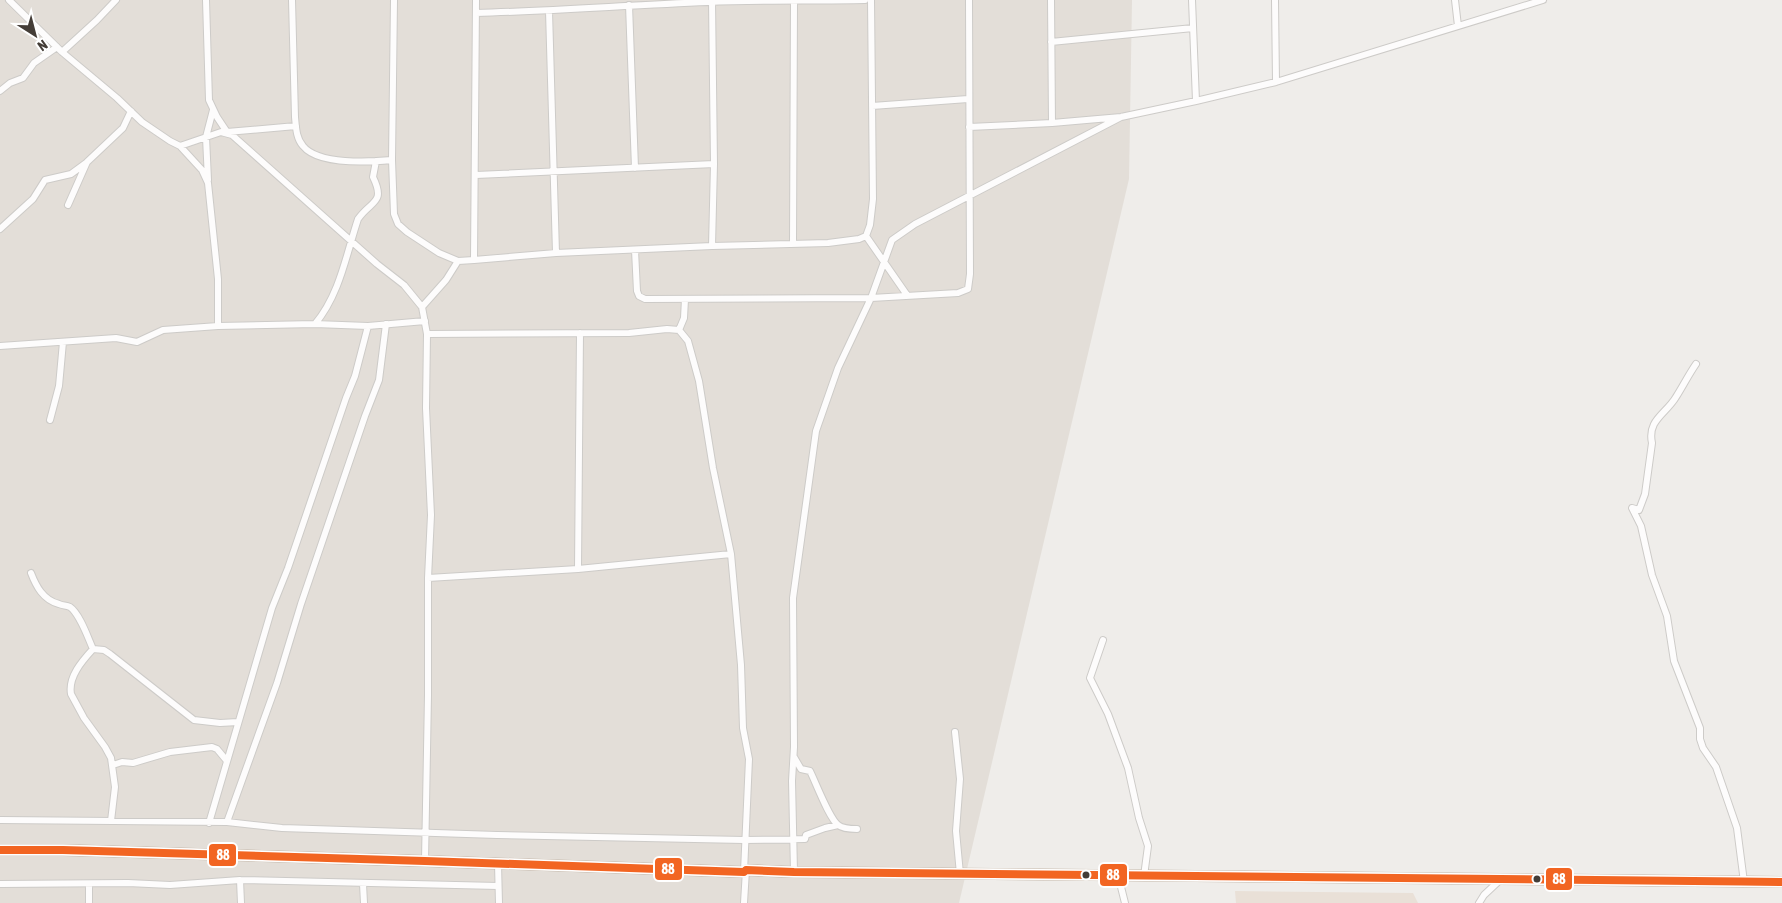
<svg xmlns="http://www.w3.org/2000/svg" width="1782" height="903" viewBox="0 0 1782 903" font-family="'Asap Condensed',sans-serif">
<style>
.residential{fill:#e3ded8}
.commercial{fill:#e9e0d7}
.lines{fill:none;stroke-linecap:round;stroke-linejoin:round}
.street-casing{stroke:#cdcbc8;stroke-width:8}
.highway-casing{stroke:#c4b7a9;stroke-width:12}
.street{stroke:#fdfcfc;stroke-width:6}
.highway{stroke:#eae3db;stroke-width:11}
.bus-1-casing{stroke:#fff;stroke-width:11}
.bus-1{stroke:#f26522;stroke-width:8}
.bus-dot{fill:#443d37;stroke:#fff;stroke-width:2}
.line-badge{stroke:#fff;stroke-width:2}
.badge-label{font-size:14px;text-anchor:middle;font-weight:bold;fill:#fff}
</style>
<rect width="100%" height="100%" fill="#efedea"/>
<path class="residential" d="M 0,0 L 1132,0 L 1129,179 L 959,903 L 0,903 Z"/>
<path class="commercial" d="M 1235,891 L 1413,893 L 1418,903 L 1236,903 Z"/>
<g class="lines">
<defs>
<path id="street" d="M 9,0 L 62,52 L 117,98 L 142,122 L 170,141 L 180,146 L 221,132 L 232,135 L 377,264 L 404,285 L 422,307 L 427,334 L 426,408 L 431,515 L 428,578 L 428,695 L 425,861
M 206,0 L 209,100 L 217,117 L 227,132 L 296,126
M 292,0 L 295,117 C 296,127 296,138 303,146 C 318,165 370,162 392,160
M 394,0 L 392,160 L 394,214 L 398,224 L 407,232 L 439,253 L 458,261 L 474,260 L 556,253 L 712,246 L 828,243 L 859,239 L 866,236 L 870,225 L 873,199 L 871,0
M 712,0 L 714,164 L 712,246
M 1051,0 L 1052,123
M 1192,0 L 1196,101
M 1275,0 L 1276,82
M 1455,0 L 1458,26
M 629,5 L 635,168
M 549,11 L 556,253
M 476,13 C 553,11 631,5 708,2 C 760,0 813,1 865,0
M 1051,42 L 1193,28
M 62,52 L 97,20 L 116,0
M 0,91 L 10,83 L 23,78 L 34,63 L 57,47
M 872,106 L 968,99
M 969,127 L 1052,123 L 1121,117 L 1196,101 L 1276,82 L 1543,0
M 180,146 L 202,170 L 208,183 L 218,279 L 218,326
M 476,175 L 714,164
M 208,180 L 206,137 L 213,110
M 68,205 L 87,162 L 123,128 L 131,111
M 0,229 L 33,199 L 45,180 L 71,174 L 86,163
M 866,236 L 907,295
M 793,244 L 794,1
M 635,250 L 637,291 L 639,296 L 645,299 L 871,298 L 958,293 L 968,289 L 970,274 L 969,0
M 474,260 L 476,0
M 422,307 L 446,280 L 458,261
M 315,324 C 340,294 346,255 358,219 C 371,200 386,204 373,177 L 376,161
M 679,330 L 684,318 L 685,299
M 427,334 L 629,333 L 667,329 L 679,330 L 688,341 L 699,381 L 713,468 L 731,554 L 741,665 L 743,728 L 749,759 L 744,872
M 0,346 L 116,338 L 137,342 L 163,330 L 218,326 L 315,324 L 368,326 L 425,321
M 1696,364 C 1689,374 1683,386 1676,397 C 1666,414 1647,420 1652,443 L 1645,494 L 1639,510 L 1632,508 L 1641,526 L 1652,575 L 1667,616 L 1674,661 L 1700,728 L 1700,739 L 1703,748 L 1716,767 L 1737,828 L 1744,882
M 50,420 L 59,386 L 63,342
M 578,569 L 580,333
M 31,573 C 36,586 43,600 59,604 C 63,606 66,605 70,607 C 80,614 88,638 93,649
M 428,578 L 578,569 L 731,554
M 1103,640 L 1090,678 L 1108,714 L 1128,768 L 1139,818 L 1148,846 L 1144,876
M 955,732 L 960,779 L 956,831 L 960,874
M 794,757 L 801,769 L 810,771 C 816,783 829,818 838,825 C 843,829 852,829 857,829
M 113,765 L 122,762 L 133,763 L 170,752 L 212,747 L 217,749 L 227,761
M 0,820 L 227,822 L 282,828 L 497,835 L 744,840 L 805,839 L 806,835 L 825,828 L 838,825
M 111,821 L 115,787 L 111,758 L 105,747 L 84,718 L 71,694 C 68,677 82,661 93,649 L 104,650 L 110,654 L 194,720 L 220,723 L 238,722
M 227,822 L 277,683 L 301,604 L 365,416 L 379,380 L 386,324
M 209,823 L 272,608 L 288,568 L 346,398 L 355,376 L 368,326
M 498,864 L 499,903
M 794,872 L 792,781 L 794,747 L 793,598 L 816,431 L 838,368 L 871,298 L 892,240 L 915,224 L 1121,117
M 1118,875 L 1125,903
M 240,880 L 241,903
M 0,884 L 128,883 L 170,885 L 240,880 L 498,886
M 363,884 L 364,903
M 89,903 L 89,884
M 744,903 L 746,870
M 1479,903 L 1484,895 L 1500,880"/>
<path id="highway" d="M 0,850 L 63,850 L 425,861 L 744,872 L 746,870 L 794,872 C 1124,875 1453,877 1782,882"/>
</defs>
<use href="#street" class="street-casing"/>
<use href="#highway" class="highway-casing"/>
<use href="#street" class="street"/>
<use href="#highway" class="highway"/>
<defs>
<path id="bus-1" d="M 0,850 L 63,850 L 425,861 L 744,872 L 746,870 L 794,872 C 1124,875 1453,877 1782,882"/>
</defs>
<use href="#bus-1" class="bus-1-casing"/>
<use href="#bus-1" class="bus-1"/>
</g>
<g class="bus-dot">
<circle cx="1086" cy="875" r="4.5"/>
<circle cx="1537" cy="879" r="4.5"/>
</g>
<g class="line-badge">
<rect x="208" y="843" width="29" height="24" rx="5" fill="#f26522"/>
<rect x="654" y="857" width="29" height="24" rx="5" fill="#f26522"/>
<rect x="1099" y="863" width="29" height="24" rx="5" fill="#f26522"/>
<rect x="1545" y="867" width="28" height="24" rx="5" fill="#f26522"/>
</g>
<g class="badge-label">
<text x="223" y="860">88</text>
<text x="668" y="874">88</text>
<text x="1113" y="880">88</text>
<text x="1559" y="884">88</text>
</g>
<g transform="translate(35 35) rotate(144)" stroke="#ffffff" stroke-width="4" paint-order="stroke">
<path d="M0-4L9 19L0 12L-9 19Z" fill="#443d37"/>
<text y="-8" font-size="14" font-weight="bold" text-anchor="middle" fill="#443d37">N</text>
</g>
</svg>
